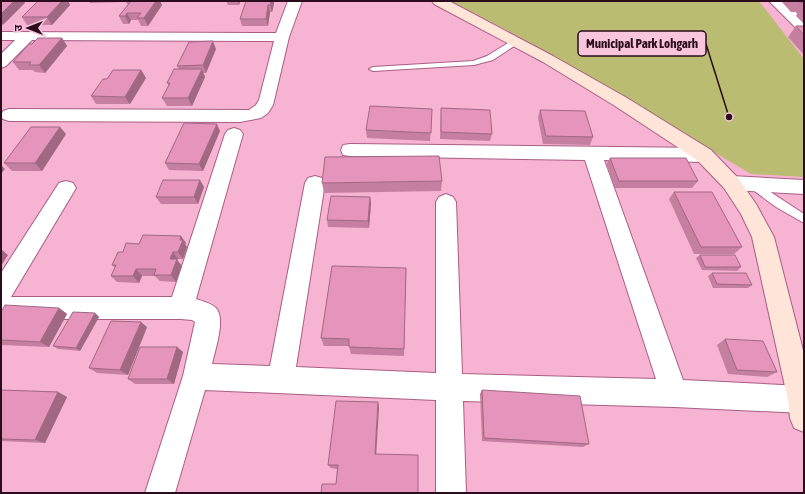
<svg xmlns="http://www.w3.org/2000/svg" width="805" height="494" viewBox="0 0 805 494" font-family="'Asap Condensed','Noto Sans Devanagari',sans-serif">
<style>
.green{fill:#babc71}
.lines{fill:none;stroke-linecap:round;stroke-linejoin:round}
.lane-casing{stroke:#aa5e85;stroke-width:2}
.street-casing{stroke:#aa5e85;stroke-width:2}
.secondary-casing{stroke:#aa5e85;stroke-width:2}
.lane{fill:#fff;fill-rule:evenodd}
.street{fill:#fff;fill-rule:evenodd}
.secondary{fill:#ffe5d7;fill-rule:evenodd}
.wall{fill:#c57fa1}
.shaded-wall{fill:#a06883}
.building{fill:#e594bb;stroke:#a06883}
.leader{fill:none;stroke:#2a0c1c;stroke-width:1.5}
.callout-dot{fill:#2a0c1c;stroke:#f9c5dd;stroke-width:1.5}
.callout{fill:#f9c5dd;stroke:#2a0c1c;stroke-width:1.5}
.callout-label{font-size:13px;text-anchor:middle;font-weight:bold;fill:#2a0c1c}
</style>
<rect width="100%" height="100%" fill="#f6b3d2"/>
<path class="green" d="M 451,1 L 759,1 L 804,59 L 804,177 L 751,174 L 529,42 Z"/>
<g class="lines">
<defs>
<path id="lane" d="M 513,40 L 519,40 L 520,42 L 493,60 L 474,65 L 373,71 L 369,69 L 373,67 L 473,61 L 487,56 Z
M 752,180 L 804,214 L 804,223 L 776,207 L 749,187 L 747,184 L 749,181 Z"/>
<path id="street" d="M 288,1 L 302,1 L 289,37 L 273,105 L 268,113 L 261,118 L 240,122 L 9,121 L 3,119 L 1,116 L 3,111 L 9,109 L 249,110 L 256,105 L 259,100 L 274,41 L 32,40 L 6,66 L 1,68 L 1,54 L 15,40 L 1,40 L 1,32 L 276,33 Z
M 769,1 L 784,1 L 804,20 L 804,32 L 799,31 Z
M 234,128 L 240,130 L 243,134 L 196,299 C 202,301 211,303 216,308 C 226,319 215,350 212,364 L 270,366 L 305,183 L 308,178 L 315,176 L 322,178 L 325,183 L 296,367 L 436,373 L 436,202 L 439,197 L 446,194 L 453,197 L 456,202 L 462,374 L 656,379 L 585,160 L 350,156 L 343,155 L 341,150 L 343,145 L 350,144 L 704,148 L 711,150 L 713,155 L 711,160 L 704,162 L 604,160 L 683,380 L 802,386 L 804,387 L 804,413 L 674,407 L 463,401 L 466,493 L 436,493 L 436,400 L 205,390 L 175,493 L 145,493 L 183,376 L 195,322 L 192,320 L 181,319 L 1,319 L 1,273 L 59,183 L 66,181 L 73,183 L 76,188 L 11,297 L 172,297 L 225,134 L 228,130 Z
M 731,176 L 804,180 L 804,194 L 731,190 L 724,188 L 721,183 L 724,178 Z"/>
<path id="secondary" d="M 432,1 L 449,1 L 553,56 L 627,98 L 711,150 L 738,178 L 756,204 L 774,237 L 804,354 L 804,432 L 794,428 L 790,418 L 788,400 L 752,237 L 741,214 L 724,188 L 697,160 L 615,106 L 543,62 L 434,4 Z"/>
</defs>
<use href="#lane" class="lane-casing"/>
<use href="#street" class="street-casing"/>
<use href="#secondary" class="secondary-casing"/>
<use href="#lane" class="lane"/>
<use href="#street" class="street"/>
<use href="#secondary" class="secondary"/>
</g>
<path class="wall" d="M 38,1 L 68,1 L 70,5 L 52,25 L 27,25 L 22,17 Z
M 89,1 L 160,1 L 162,5 L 148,26 L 141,26 L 138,20 L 131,20 L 129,24 L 123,24 L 119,16 L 128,5 L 126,2 L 90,3 Z
M 226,1 L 274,1 L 274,4 L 272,12 L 270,12 L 268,26 L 242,26 L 240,19 L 246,2 L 240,2 L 239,5 L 228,5 Z
M 781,1 L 804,1 L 804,24 L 796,16 L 798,12 L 791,12 Z
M 796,26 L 804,26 L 804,55 L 788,37 Z
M 62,38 L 67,46 L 45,73 L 35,72 L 33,70 L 19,70 L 13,62 L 32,44 Z
M 216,49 L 206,73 L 203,73 L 205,77 L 192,106 L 167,106 L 162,98 L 169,86 L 167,83 L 179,69 L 177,66 Z
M 141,70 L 146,78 L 130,104 L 96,104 L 91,96 L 107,79 Z
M 441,108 L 492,134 L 490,141 L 440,139 Z
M 432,109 L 430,141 L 367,138 L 366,130 Z
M 540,110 L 593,137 L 590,145 L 543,144 L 538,118 Z
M 220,131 L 203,171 L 169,170 L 165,163 Z
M 66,134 L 42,171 L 12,171 L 4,163 Z
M 610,158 L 698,181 L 692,188 L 615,188 L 606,165 Z
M 442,181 L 441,191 L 324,193 L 322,183 Z
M 204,187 L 198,204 L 161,204 L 156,197 Z
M 674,192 L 742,247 L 734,254 L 694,254 L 669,199 Z
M 370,197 L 371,204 L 369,228 L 328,227 L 327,220 Z
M 186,243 L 185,244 L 187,247 L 183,259 L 178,259 L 177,260 L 182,266 L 176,282 L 160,281 L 155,276 L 142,276 L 139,283 L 117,282 L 111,276 L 115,268 L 112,265 L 123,252 L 139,244 Z
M 700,255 L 741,267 L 737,271 L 702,270 L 696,258 Z
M 406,268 L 404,356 L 351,354 L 349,346 L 324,346 L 321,338 Z
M 712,273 L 752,285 L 748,288 L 713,288 L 708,276 Z
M 59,308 L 67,314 L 49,347 L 1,345 L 1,312 Z
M 95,313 L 99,317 L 80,351 L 58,349 L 53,346 Z
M 147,327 L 128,375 L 97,373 L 89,368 Z
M 725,339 L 777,372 L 767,377 L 728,374 L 717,345 Z
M 177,347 L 183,352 L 174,384 L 135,384 L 128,379 Z
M 1,390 L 58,392 L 67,397 L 45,443 L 1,441 Z
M 482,390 L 589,444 L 583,447 L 482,441 L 480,394 Z
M 378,402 L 379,408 L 336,484 L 337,469 L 331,468 L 328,465 Z"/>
<path class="shaded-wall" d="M 14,1 L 24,1 L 25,3 L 3,25 L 1,23 L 1,14 Z
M 62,1 L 68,1 L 70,5 L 52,25 L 47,17 Z
M 156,1 L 160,1 L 162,5 L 148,26 L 144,18 Z
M 238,1 L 240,1 L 240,2 L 239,5 Z
M 271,1 L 274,1 L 274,4 L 272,12 L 270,5 Z
M 268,5 L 270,12 L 268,26 L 266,19 Z
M 127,13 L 131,20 L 129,24 L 125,16 Z
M 62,38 L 67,46 L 45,73 L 39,65 Z
M 213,41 L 216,49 L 206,73 L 203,65 Z
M 202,69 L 205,77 L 192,106 L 188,98 Z
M 141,70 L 146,78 L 130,104 L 125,97 Z
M 217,124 L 220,131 L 203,171 L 199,164 Z
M 60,127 L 66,134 L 42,171 L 35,163 Z
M 1,165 L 5,169 L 1,174 Z
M 200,180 L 204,187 L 198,204 L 194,197 Z
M 370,197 L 371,204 L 369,228 L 368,221 Z
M 181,236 L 186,243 L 185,244 L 187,247 L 183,259 L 178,252 L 180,240 Z
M 1,249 L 8,255 L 1,266 Z
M 173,252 L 178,259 L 177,260 L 182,266 L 176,282 L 171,275 L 170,259 Z
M 136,269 L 142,276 L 139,283 L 133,276 Z
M 59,308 L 67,314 L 49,347 L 40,342 Z
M 95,313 L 99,317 L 80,351 L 76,348 Z
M 141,322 L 147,327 L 128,375 L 120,370 Z
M 177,347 L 183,352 L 174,384 L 167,379 Z
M 58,392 L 67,397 L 45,443 L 35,440 Z
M 378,402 L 379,408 L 376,458 L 375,454 Z"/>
<path class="building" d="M 1,1 L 14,1 L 1,14 Z
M 38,1 L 62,1 L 47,17 L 22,17 Z
M 131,1 L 156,1 L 144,18 L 137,18 L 141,13 L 127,13 L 125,16 L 119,16 Z
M 246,1 L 271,1 L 270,5 L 268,5 L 266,19 L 240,19 Z
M 798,1 L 804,1 L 804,2 L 799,2 Z
M 796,26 L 804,26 L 804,35 Z
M 38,38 L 62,38 L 39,65 L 29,65 L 31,62 L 13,62 L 29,44 L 32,44 Z
M 213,41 L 203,65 L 177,66 L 189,42 Z
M 174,69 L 202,69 L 188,98 L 162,98 L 170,83 L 167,83 Z
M 113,70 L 141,70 L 125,97 L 91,96 L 103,79 L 107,79 Z
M 370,106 L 432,109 L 431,133 L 366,130 Z
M 441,108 L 490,110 L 492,134 L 441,132 Z
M 540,110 L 585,111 L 593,137 L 546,136 Z
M 184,123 L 217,124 L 199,164 L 165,163 Z
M 31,127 L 60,127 L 35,163 L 4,163 Z
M 439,156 L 442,181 L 322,183 L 325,157 Z
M 610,158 L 686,158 L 698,181 L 619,181 Z
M 163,180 L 200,180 L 194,197 L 156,197 Z
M 674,192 L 712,192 L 742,247 L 701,247 Z
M 331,196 L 370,197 L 368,221 L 327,220 Z
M 143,235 L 181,236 L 180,240 L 183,240 L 178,252 L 173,252 L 170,259 L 177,259 L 171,275 L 154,275 L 156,269 L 136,269 L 133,276 L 111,276 L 116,265 L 112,265 L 118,252 L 123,252 L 126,243 L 139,244 Z
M 700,255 L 735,255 L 741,267 L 705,267 Z
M 332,266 L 406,268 L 404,349 L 349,347 L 349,339 L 321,338 Z
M 712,273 L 746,273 L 752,285 L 717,284 Z
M 5,305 L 59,308 L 40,342 L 1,340 L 1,312 Z
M 73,312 L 95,313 L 76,348 L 53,346 Z
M 111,321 L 141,322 L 120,370 L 89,368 Z
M 725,339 L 763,341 L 777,372 L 737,370 Z
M 140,347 L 177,347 L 167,379 L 128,379 Z
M 1,390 L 58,392 L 35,440 L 1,439 Z
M 482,390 L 580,396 L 589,444 L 484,438 Z
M 336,401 L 378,402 L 375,454 L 418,455 L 418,493 L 321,493 L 322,484 L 336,484 L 338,465 L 328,465 Z"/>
<path class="leader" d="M729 117L706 44"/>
<circle class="callout-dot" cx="729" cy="117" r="4"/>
<rect class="callout" x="578" y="31" width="128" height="25" rx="4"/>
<g class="callout-label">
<text x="642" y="48">Municipal Park Lohgarh</text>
</g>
<rect width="805" height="494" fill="none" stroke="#2a0c1c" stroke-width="4"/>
<g transform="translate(28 28) rotate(270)" stroke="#f9c5dd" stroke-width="3" paint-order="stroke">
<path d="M0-3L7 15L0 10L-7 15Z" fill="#2a0c1c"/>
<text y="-6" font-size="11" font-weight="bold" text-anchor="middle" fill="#2a0c1c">उ</text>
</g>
</svg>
